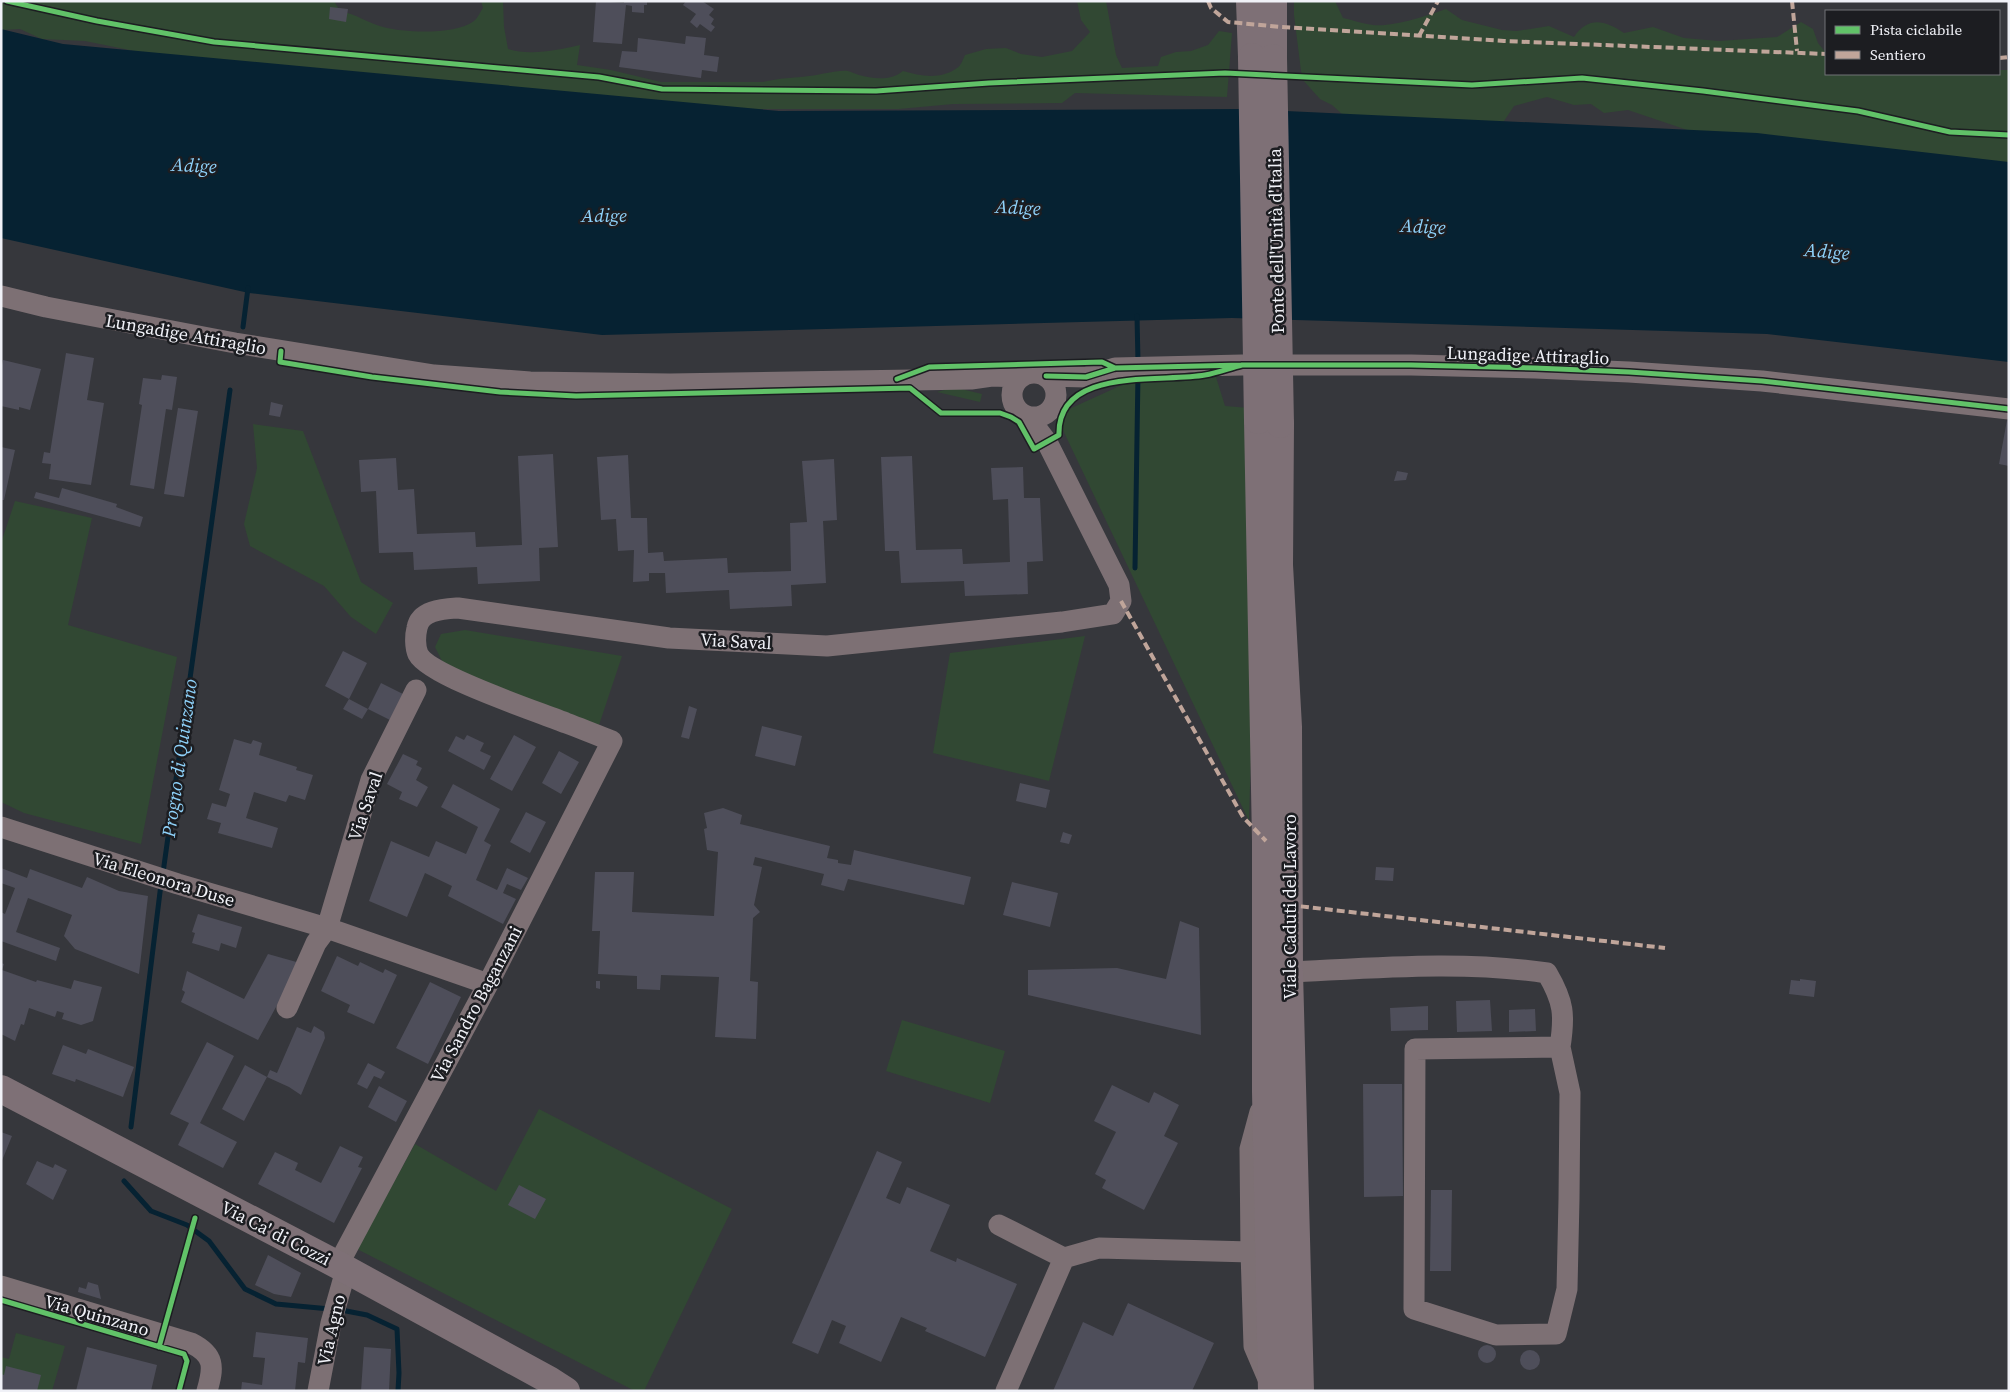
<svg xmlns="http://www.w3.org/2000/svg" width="2010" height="1392" viewBox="0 0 2010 1392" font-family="'Source Serif 4',serif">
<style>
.green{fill:#314833}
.water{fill:#062232}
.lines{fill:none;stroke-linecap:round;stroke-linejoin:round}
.stream{stroke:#062232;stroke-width:5}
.building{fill:#4e4e5a}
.minor{stroke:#7d7074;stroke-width:21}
.major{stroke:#7e7076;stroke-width:28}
.major-bridge{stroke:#7e7076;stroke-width:28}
.quiet{stroke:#c0a59a;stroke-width:4;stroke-dasharray:8 4;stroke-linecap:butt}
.cycleway-casing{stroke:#1c1d21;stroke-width:8}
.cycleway{stroke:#61c268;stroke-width:5}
.labels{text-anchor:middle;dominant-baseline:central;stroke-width:5;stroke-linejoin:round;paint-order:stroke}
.street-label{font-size:18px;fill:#f0f1f7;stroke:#1c1d21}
.water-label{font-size:19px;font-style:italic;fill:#8ed1f9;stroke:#1c1d21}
</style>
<rect width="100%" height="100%" fill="#36373c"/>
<path class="green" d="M 1,1 L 334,1 L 340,11 C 356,14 368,23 383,27 C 406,33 455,35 474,21 C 478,18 480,12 483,8 L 481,1 L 503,1 L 504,27 L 508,49 C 530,56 559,50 580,45 L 577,65 L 611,70 L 661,82 L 763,82 C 779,78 794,78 809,76 C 822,75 835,70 848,71 C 852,72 855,74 859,75 C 873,79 891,81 903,71 C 920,76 941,80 957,68 C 961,66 963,59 965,55 L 986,49 L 1006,48 L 1021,54 L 1042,57 L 1072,51 L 1090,32 L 1081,20 L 1077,1 L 1106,1 L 1116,55 L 1122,68 L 1158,66 L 1161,57 L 1176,52 L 1191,51 L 1208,45 L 1219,31 L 1232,33 L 1227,97 L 1075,93 L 1062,103 L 953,104 L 899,109 L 720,109 L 258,76 L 85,41 L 42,39 L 20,29 L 1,30 Z
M 1294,1 L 1335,1 L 1343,18 C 1353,20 1363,24 1373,25 C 1394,27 1426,16 1446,9 L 1462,20 L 1502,30 L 1517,31 L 1549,26 L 1574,37 C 1588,16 1605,20 1624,33 L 1653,27 L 1684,38 L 1719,41 L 1777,37 L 1801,22 L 1813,29 L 1818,43 L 1826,53 L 1826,74 L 1999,74 L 1999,70 L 2009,70 L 2009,175 L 1785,163 L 1628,110 L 1604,113 L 1591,104 L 1574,105 L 1547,97 L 1514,106 L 1504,121 L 1494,126 L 1436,118 L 1416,127 L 1354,125 L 1332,105 L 1320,99 L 1302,79 L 1294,15 Z
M 1216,377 L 1225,406 L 1261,409 L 1249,821 L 1061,426 L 1067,410 L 1133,380 Z
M 948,389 L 961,389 L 982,394 L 980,402 L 937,392 Z
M 253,424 L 303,431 L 361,582 L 393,603 L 376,634 L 351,617 L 324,586 L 250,546 L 244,524 L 257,468 Z
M 15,501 L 92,518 L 68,625 L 177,657 L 141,844 L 24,813 L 1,802 L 1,543 Z
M 465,630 L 622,656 L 599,725 L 477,681 L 443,663 L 435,647 L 441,634 Z
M 1085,636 L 1049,781 L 933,753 L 950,653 Z
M 902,1020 L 1005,1051 L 990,1103 L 886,1071 Z
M 539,1109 L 732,1209 L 644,1391 L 635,1391 L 357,1249 L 415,1144 L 496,1191 Z
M 16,1333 L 65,1346 L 52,1391 L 1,1391 L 1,1357 L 9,1359 Z"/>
<path class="water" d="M 1,29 L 63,44 L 779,111 L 1245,109 L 1757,133 L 2009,162 L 2009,362 L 1767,334 L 1232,318 L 602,335 L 249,293 L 1,238 Z"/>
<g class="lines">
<path class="stream" d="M 1137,316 L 1138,362
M 243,327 L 248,288
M 1135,568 L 1138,373
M 163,873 L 230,390
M 131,1127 L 161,884
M 124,1181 L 151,1211 L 187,1225 L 209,1241 L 245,1289 L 276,1304 L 330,1309
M 341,1310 L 367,1315 L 397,1329 L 399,1373 L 398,1391"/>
</g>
<path class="building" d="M 596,1 L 624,3 L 624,1 L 647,1 L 647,5 L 644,5 L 644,13 L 632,12 L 632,6 L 626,5 L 622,44 L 593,42 Z
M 686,1 L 702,1 L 714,9 L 709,15 L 714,19 L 711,24 L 715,27 L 711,32 L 700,24 L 697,28 L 690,22 L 696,14 L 683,5 Z
M 330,7 L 348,9 L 346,22 L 329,19 Z
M 686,36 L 706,38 L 704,55 L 719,57 L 717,72 L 702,70 L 701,78 L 619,67 L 622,51 L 637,52 L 638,38 L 685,44 Z
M 66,353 L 94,358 L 87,400 L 104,403 L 91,485 L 49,479 L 51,464 L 42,463 L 44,452 L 50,453 Z
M 3,360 L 41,369 L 30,410 L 19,407 L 19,410 L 1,406 L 1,370 Z
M 162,375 L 177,377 L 172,410 L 166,409 L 154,489 L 130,485 L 142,405 L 139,404 L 143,378 L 161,380 Z
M 271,402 L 283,405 L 280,417 L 269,415 Z
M 178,408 L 198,411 L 184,497 L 164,494 Z
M 2007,420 L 2009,421 L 2009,466 L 1999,464 Z
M 1,447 L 15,450 L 4,500 L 1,500 Z
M 553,454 L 558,547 L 539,548 L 540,581 L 478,584 L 477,567 L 414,570 L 413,552 L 379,553 L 376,491 L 361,492 L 359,460 L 396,458 L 398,490 L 414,489 L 417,534 L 475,532 L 476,547 L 522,545 L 518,456 Z
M 628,455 L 631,518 L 647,518 L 648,553 L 663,552 L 664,561 L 727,558 L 728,573 L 791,571 L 790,523 L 807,522 L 802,461 L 834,459 L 837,520 L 823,521 L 826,583 L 791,585 L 792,606 L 730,609 L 729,590 L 666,593 L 665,573 L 649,573 L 649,581 L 633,582 L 634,550 L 618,551 L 616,519 L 601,520 L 597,457 Z
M 912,456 L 916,550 L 962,549 L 963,564 L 1010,562 L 1008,499 L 993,500 L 991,468 L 1023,467 L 1024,498 L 1040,498 L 1043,561 L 1027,562 L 1028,594 L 965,596 L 964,581 L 901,583 L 899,551 L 885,551 L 881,457 Z
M 1397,471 L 1408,473 L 1406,480 L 1394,481 Z
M 62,488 L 117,504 L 116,507 L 143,517 L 140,527 L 34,498 L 36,492 L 59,498 Z
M 343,651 L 367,663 L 349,699 L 325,686 Z
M 381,683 L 405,695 L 392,721 L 368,709 Z
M 349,699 L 368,709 L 362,719 L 343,709 Z
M 689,706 L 697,709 L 689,739 L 681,737 Z
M 762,726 L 802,736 L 795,766 L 755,756 Z
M 467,735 L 484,743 L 480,751 L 491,756 L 484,770 L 448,751 L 456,736 L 464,740 Z
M 514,735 L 536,747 L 512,791 L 490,779 Z
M 234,739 L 251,744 L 253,740 L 262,743 L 259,755 L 297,767 L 296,770 L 313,775 L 305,800 L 289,795 L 286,802 L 254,792 L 246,818 L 278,828 L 272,848 L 218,833 L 221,823 L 207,819 L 212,803 L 226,807 L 230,794 L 219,790 Z
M 559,751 L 579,762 L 561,794 L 542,783 Z
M 403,754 L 418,761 L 416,765 L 422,768 L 416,780 L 428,787 L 417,807 L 399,799 L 402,792 L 387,784 Z
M 1020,783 L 1050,790 L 1046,808 L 1016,801 Z
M 453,784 L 500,809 L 484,841 L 491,845 L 476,880 L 497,890 L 507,868 L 528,878 L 521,890 L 507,884 L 503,893 L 516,899 L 503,924 L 448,896 L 452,886 L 425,873 L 407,917 L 369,901 L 391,841 L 429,857 L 436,841 L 466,854 L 478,827 L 441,807 Z
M 723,808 L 742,815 L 740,824 L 830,846 L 827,858 L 838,860 L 838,863 L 851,865 L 854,850 L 971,877 L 964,905 L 848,879 L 844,891 L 821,885 L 824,874 L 755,857 L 753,865 L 762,867 L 754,905 L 760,912 L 753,918 L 750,981 L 758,982 L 756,1039 L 715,1037 L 719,977 L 661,975 L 660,990 L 637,989 L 637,976 L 598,974 L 600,931 L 592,931 L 595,872 L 634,872 L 632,912 L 714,916 L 718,852 L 707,850 L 704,829 L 707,828 L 704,813 Z
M 526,812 L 546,822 L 530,853 L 510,842 Z
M 1063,832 L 1072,835 L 1069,844 L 1060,842 Z
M 1376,867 L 1394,868 L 1393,881 L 1375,880 Z
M 1,868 L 27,878 L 30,869 L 82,888 L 87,877 L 119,891 L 148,896 L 139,974 L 75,949 L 64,936 L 72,915 L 28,898 L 16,932 L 60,948 L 56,961 L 1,941 L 1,912 L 5,914 L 15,888 L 1,883 Z
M 1012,882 L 1058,893 L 1050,927 L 1003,915 Z
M 198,914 L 242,927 L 236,948 L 221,943 L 219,951 L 192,943 L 195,933 L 192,932 Z
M 1180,921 L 1199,928 L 1201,1035 L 1028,995 L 1028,970 L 1117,968 L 1166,979 Z
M 268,954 L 300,963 L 258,1040 L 181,1002 L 185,992 L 182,990 L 187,971 L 244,999 Z
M 337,956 L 358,966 L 360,962 L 383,973 L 385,969 L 397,975 L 374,1024 L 347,1012 L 350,1005 L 321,991 Z
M 1,963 L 4,964 L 2,970 L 36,982 L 37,980 L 71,989 L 74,980 L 102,987 L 93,1021 L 81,1025 L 62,1019 L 64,1013 L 57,1011 L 55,1017 L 29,1008 L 24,1025 L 21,1024 L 15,1041 L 1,1034 Z
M 1800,979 L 1816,981 L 1814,997 L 1789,994 L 1791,980 L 1800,981 Z
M 596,981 L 600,981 L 600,989 L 596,988 Z
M 430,982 L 461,997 L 428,1064 L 396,1048 Z
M 1490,1000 L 1492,1031 L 1457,1032 L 1456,1001 Z
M 1428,1006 L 1428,1030 L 1391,1031 L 1390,1008 Z
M 1535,1009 L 1536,1031 L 1509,1032 L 1509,1010 Z
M 314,1026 L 324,1032 L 325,1038 L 301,1095 L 289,1087 L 267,1077 L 270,1070 L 277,1073 L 297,1027 L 311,1033 Z
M 207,1042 L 234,1056 L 200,1123 L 237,1142 L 223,1168 L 178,1145 L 189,1123 L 170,1114 Z
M 63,1045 L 86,1054 L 88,1049 L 134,1067 L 123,1097 L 76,1079 L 75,1082 L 52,1074 Z
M 368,1063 L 385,1072 L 381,1079 L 374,1076 L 367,1089 L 357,1084 Z
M 245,1065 L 267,1077 L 244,1121 L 222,1109 Z
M 1363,1084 L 1402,1084 L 1403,1196 L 1364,1197 Z
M 1112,1085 L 1149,1103 L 1154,1092 L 1179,1105 L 1164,1136 L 1178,1143 L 1144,1210 L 1102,1188 L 1106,1180 L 1095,1174 L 1116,1132 L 1094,1121 Z
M 379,1086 L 407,1101 L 396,1122 L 368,1107 Z
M 1,1132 L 12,1136 L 1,1163 Z
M 340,1146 L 363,1157 L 358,1167 L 362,1168 L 334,1223 L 258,1184 L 275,1152 L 298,1163 L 295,1170 L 321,1183 Z
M 877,1151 L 902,1162 L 886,1198 L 900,1204 L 907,1187 L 950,1205 L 930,1251 L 956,1262 L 957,1258 L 1017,1284 L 985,1357 L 925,1331 L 927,1328 L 901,1317 L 881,1362 L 839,1343 L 846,1326 L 832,1320 L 818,1354 L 792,1343 Z
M 37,1161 L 53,1168 L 55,1164 L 67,1170 L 53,1200 L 26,1184 Z
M 519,1185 L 546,1199 L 535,1219 L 508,1205 Z
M 1431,1190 L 1452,1190 L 1451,1271 L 1430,1271 Z
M 268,1255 L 301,1273 L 291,1297 L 274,1294 L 255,1285 Z
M 88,1282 L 98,1285 L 101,1299 L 78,1292 L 79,1287 L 86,1289 Z
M 1128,1303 L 1214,1343 L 1192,1391 L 1053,1391 L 1083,1322 L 1113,1336 Z
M 256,1332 L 308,1338 L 305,1363 L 298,1362 L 295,1391 L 241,1391 L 242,1382 L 262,1385 L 265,1358 L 253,1357 Z
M1478 1354a9 9 0 1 1 18 0a9 9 0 1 1-18 0Z
M 87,1347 L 157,1365 L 151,1391 L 76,1391 Z
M 364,1347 L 391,1349 L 389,1391 L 361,1391 Z
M1520 1360a10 10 0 1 1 20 0a10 10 0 1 1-20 0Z
M 6,1366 L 41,1375 L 37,1391 L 1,1391 L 1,1374 L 4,1375 Z"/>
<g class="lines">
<path class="minor" d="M 1,296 L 46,307 L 235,343 L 434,375 L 530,382 L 670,384 L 971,379 L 992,376 L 1020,377
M1012 395a22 22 0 1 1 44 0a22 22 0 1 1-44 0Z
M 1046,376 L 1086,377 L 1115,368 L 1242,365 L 1411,365 L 1535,368 L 1629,372 L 1762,381 L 2009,409
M 1,827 L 178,884 L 327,928 L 488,984
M 1289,972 C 1374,968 1463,960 1547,973 C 1564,1002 1565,1015 1560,1047 L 1415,1049 L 1414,1309 L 1496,1335 L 1556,1334 L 1567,1289 L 1569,1199 L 1570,1093 L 1560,1047
M 287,1008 L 316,943 L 327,928 L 371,780 L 416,690
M 1260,1112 L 1250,1149 L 1251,1252 L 1254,1346 L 1269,1381
M 999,1225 L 1064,1258 L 1099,1248 L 1251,1252
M 338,1265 L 488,984 L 612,741 C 597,735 582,729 566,723 C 539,712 429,676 418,654 C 415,647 415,636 417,628 C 420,610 443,609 458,608 L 669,638 L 827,646 L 1062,622 L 1113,614 L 1121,601 L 1119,585 L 1047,442 L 1028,417
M 1,1286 L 191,1343 C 215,1355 214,1367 207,1391
M 318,1391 L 331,1323 L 346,1270
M 1006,1391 L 1064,1258"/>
<path class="major" d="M 1250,1 L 1252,57
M 1273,58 L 1273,1
M 1258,420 L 1266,841 L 1266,1092 L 1272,1391
M 1280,424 L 1279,565 L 1288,727 L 1289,972 L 1300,1391
M 1,1089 L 338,1265 L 549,1380 L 566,1391"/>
<path class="major-bridge" d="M 1252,57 L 1258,420
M 1273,58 L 1280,424"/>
<path class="quiet" d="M 1208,1 L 1211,8 L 1228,22 L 1282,27 L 1504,41 L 1826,54
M 1792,1 L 1797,51
M 1419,36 L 1438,1
M 1999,58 L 2009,57
M 1121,601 L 1243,817 L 1266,841
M 1289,905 L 1665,948"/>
<defs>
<path id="cycleway" d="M 7,1 L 97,21 L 214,42 L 599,77 L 662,89 L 876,91 L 989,83 L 1225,73 L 1472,85 L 1582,78 L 1703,91 L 1858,111 L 1950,132 L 2009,135
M 281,351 L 280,362 L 372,377 L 500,392 L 576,396 L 910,388 L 941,413 L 1000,413 L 1011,417 L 1019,422 L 1034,449 L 1059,435 C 1057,366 1160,383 1205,375 C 1217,373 1230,368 1242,365
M 1046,376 L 1086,377 L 1115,368 L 1242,365 L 1411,365 L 1535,368 L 1629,372 L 1762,381 L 2009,409
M 897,379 L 929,367 L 1102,362 L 1115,368
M 1,1300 L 184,1354 L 187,1361 L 179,1391
M 159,1347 L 195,1218"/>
</defs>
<use href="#cycleway" class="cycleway-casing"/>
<use href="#cycleway" class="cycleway"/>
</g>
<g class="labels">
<g class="street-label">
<text transform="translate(1276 241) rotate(-91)">Ponte dell'Unità d'Italia</text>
<text transform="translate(186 334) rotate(10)">Lungadige Attiraglio</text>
<text transform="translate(1528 355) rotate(2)">Lungadige Attiraglio</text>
<text transform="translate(736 641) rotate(3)">Via Saval</text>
<text transform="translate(365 806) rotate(-71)">Via Saval</text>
<text transform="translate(164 879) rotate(17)">Via Eleonora Duse</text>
<text transform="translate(1289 907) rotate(-90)">Viale Caduti del Lavoro</text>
<text transform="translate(476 1004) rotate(-62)">Via Sandro Baganzani</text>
<text transform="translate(276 1233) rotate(27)">Via Ca' di Cozzi</text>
<text transform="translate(97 1315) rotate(16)">Via Quinzano</text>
<text transform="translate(331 1330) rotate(-77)">Via Agno</text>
</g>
<g class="water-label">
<text transform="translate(194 165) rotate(3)">Adige</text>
<text transform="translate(1018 207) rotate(3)">Adige</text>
<text x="604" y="215">Adige</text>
<text transform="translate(1423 226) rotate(3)">Adige</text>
<text transform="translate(1827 251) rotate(5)">Adige</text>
<text transform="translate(179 758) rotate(-82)">Progno di Quinzano</text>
</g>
</g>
<rect width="2010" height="1392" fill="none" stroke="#f0f1f7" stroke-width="5"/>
<rect x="1825" y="10" width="175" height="65" fill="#1c1d21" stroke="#717277"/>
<rect x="1835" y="26" width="25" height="8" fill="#61c268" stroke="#717277"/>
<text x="1870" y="35" font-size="15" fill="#f0f1f7">Pista ciclabile</text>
<rect x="1835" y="51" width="25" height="8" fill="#c0a59a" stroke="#717277"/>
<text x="1870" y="60" font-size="15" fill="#f0f1f7">Sentiero</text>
</svg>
